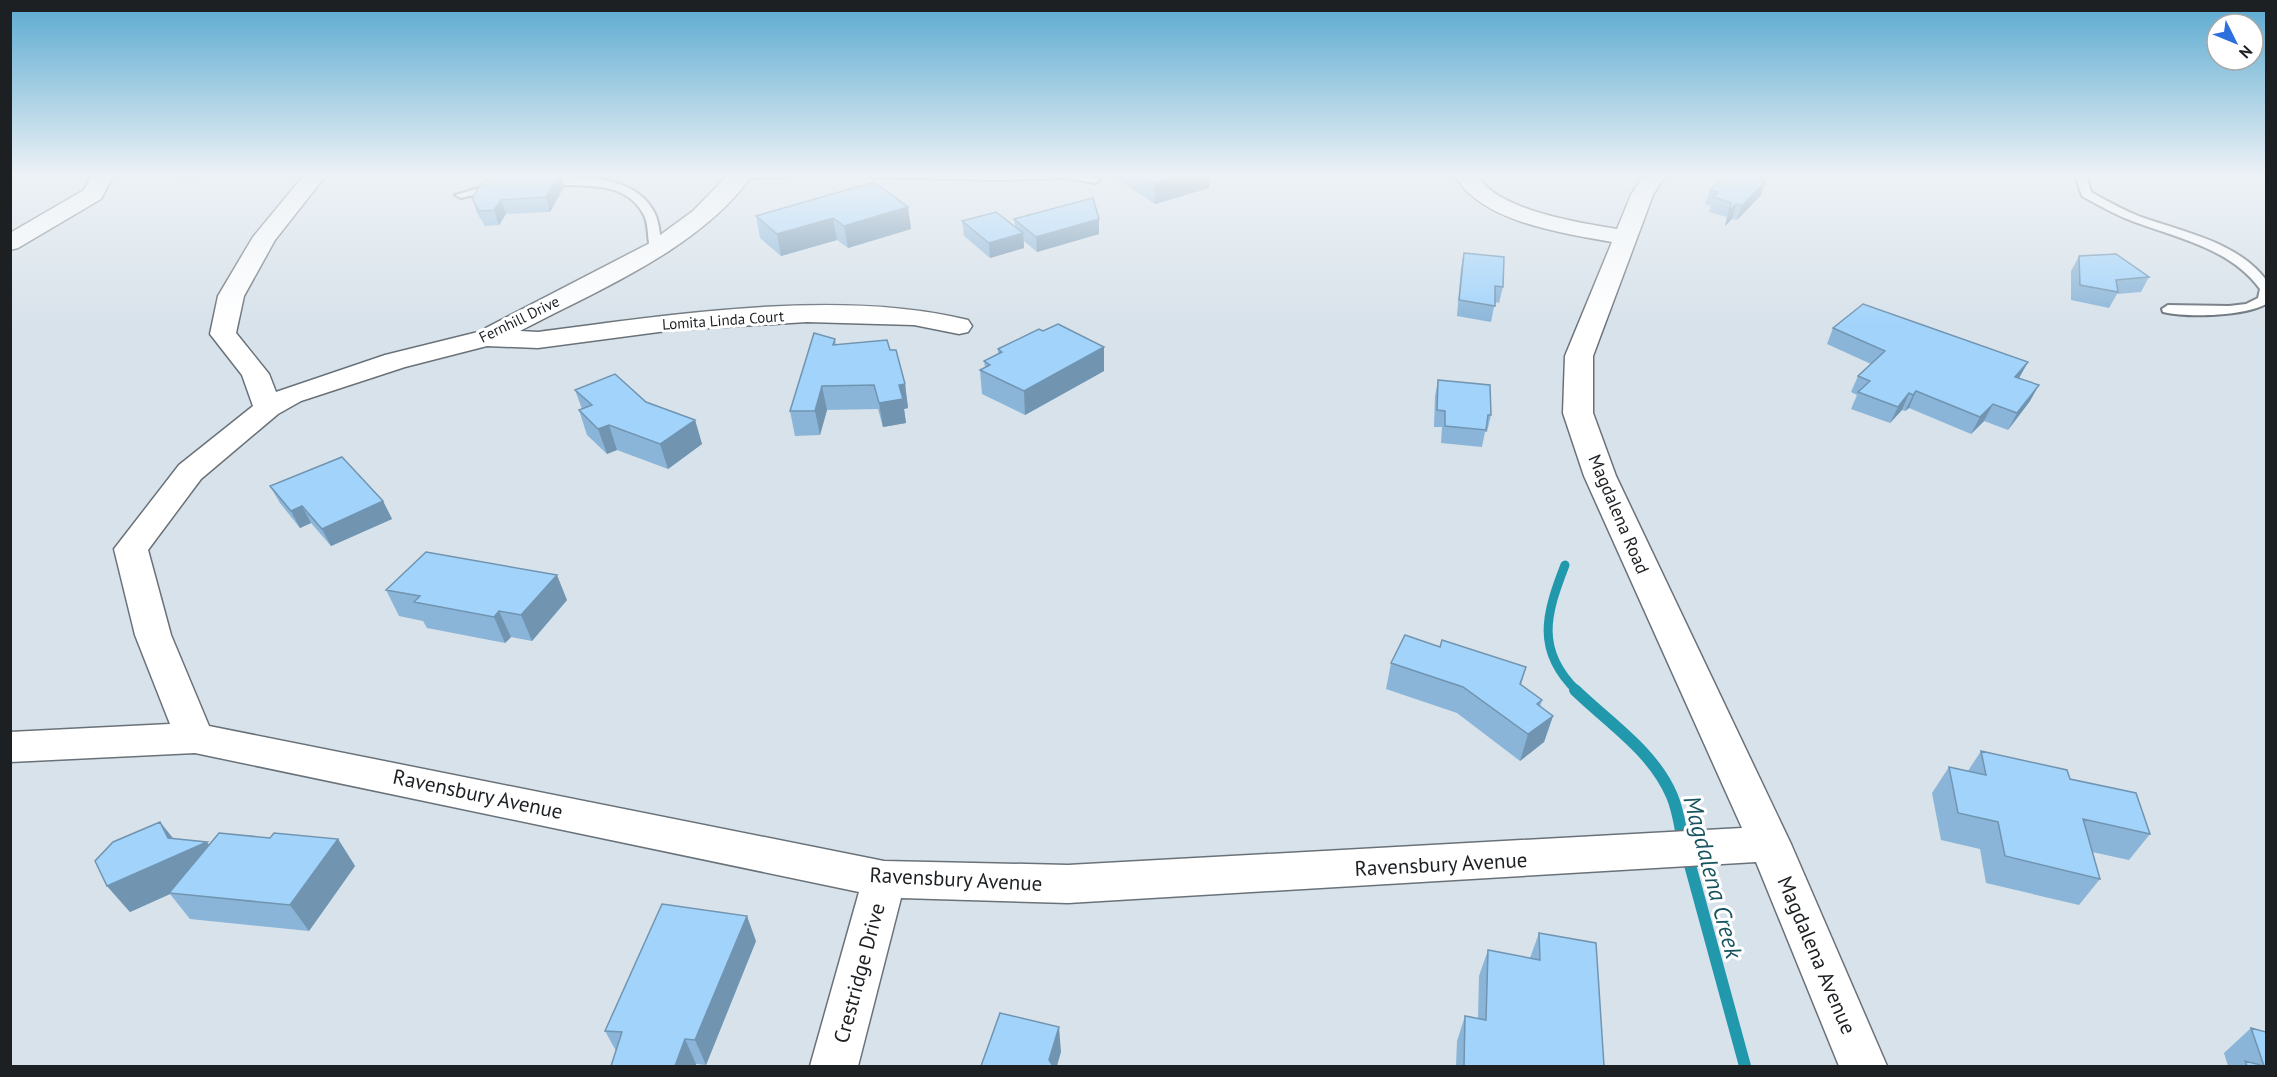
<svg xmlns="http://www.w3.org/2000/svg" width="2277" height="1077" viewBox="0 0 2277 1077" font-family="'PT Sans',sans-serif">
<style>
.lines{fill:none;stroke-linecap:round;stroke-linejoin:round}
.stream-far1{stroke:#2298ad;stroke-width:9}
.stream{stroke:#2298ad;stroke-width:12}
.service-casing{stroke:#6a7279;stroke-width:4}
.minor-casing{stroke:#6a7279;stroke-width:3}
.service{fill:#fff;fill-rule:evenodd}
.minor{fill:#fff;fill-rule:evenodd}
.wall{fill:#8ab5d8}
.shaded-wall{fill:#7194b0}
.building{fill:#a1d3fb;stroke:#7194b0;stroke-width:1.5}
.labels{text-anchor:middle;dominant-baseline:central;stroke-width:6;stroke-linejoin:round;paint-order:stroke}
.far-street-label{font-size:15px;fill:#1d2023;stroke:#fff}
.street-label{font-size:18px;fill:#1d2023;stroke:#fff}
.near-street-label{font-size:21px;fill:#1d2023;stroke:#fff}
.near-water-label{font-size:24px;font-style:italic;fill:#175460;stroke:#fff}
</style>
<rect width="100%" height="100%" fill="#d8e2ea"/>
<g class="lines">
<path class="stream-far1" d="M 1565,565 C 1546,614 1535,650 1577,691"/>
<path class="stream" d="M 1575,690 C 1609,723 1653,751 1672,796 C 1678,810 1680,826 1683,841
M 1687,854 L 1745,1066"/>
<defs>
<path id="service" d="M 793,174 L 788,177 L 741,178 L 736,175 Z
M 868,174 L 1082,174 L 1100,180 L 1095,183 L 1066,178 L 996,180 L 873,177 Z
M 2075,174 L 2086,174 L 2091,192 C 2107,201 2123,210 2141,217 C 2183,232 2238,242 2266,280 L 2266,304 C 2244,316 2189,318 2163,312 L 2162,309 L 2168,305 L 2229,306 L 2246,304 L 2258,298 L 2260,289 C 2230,248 2177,238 2132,221 C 2114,214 2098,205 2082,196 Z
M 541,178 C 578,175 639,175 656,216 C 660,227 660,238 662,249 L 652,252 C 646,241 650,227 644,215 C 623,174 570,190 537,183 L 537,179 Z
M 497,183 L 503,186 L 501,188 L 461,198 L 455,195 Z"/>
<path id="minor" d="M 92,174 L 114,174 L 101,199 L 18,248 L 10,250 L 10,233 L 84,190 Z
M 305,174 L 327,174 L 275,240 L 244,296 L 236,333 L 269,374 L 276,392 L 385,355 L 478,332 L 648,244 L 693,211 L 729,174 L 753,174 C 701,249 597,290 520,331 L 538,332 C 670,315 838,288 968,320 L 972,326 L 968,332 L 959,334 L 914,325 L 807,322 L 674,330 L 538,348 L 487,346 L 405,367 L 301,401 L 278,414 L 201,479 L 148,550 L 171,635 L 209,726 L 884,861 L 1068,865 L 1742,828 L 1584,476 L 1563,413 L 1565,356 L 1612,242 C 1566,234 1476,221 1455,174 L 1477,174 C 1494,210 1581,223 1617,229 L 1631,195 L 1644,174 L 1666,174 L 1653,195 L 1593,356 L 1593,413 L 1616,476 L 1791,844 L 1887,1066 L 1839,1066 L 1756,862 L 1068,903 L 901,898 L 858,1066 L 810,1066 L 859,892 L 195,753 L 10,762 L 10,732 L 170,724 L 135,635 L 114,549 L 179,465 L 253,406 L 242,375 L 210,334 L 218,296 L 253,237 Z"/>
</defs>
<use href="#service" class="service-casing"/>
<use href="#minor" class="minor-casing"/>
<use href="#service" class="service"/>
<use href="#minor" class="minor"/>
</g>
<path class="wall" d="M 1209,174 L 1209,188 L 1155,204 L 1111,175 Z
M 1761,180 L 1761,195 L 1737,220 L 1732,219 L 1725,226 L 1727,217 L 1709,212 L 1711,206 L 1705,204 L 1710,190 Z
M 564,187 L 550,212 L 506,214 L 499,225 L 485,226 L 477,213 L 472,198 Z
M 908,207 L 911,229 L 848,248 L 837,240 L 781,256 L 760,238 L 756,216 Z
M 1014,219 L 1099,219 L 1099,234 L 1037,252 L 1024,241 L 1024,248 L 990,258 L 964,236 L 962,221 L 1015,226 Z
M 1464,253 L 1503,287 L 1499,303 L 1495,302 L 1491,322 L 1457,316 L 1461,268 Z
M 2079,256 L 2149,277 L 2141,292 L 2117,294 L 2109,308 L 2071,300 L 2071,271 Z
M 1833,328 L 2028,362 L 2019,378 L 2030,401 L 2008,430 L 1984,421 L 1971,434 L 1909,408 L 1905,411 L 1902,410 L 1890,423 L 1851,409 L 1857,395 L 1851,392 L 1858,376 L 1871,364 L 1827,344 Z
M 1043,331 L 1104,347 L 1104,371 L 1025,415 L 982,394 L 980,370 L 985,367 L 984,361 L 998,354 L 998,349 Z
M 835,339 L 836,345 L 890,350 L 905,384 L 908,408 L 904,409 L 906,423 L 883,427 L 878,409 L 827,410 L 820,435 L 795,436 L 790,411 Z
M 1438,380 L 1491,415 L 1487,432 L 1485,432 L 1482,447 L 1441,443 L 1442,427 L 1434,427 L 1435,396 Z
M 575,390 L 646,402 L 695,420 L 702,444 L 668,469 L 617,450 L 607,454 L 587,435 L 579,410 L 582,409 Z
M 270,486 L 383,501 L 392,519 L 331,546 L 311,523 L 300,528 L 280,503 Z
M 386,590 L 567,600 L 532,641 L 511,637 L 505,643 L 427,628 L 423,621 L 399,616 Z
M 1440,647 L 1526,667 L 1521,685 L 1542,700 L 1540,707 L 1553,716 L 1544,742 L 1520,761 L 1457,713 L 1386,689 L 1391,663 Z
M 1981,751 L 2070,779 L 2150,834 L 2129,860 L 2092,852 L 2100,879 L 2079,905 L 1986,883 L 1980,849 L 1941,840 L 1932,793 L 1949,767 L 1968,771 Z
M 270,838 L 338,839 L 355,866 L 309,931 L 190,919 L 170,894 L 130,912 L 107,886 L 173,839 L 210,845 Z
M 1539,933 L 1604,1066 L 1456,1066 L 1457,1041 L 1465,1016 L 1478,1019 L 1479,976 L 1488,950 L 1530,958 Z
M 756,941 L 706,1065 L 696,1064 L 696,1066 L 611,1066 L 616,1051 L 605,1031 Z
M 2251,1028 L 2266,1066 L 2228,1066 L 2224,1053 Z"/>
<path class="shaded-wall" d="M 10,174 L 16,174 L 17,176 L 10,185 Z
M 180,174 L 210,174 L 183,181 Z
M 559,174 L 560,174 L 564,187 L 550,212 L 546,197 Z
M 1184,174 L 1209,174 L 1209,188 L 1155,204 L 1155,183 Z
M 1766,181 L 1761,195 L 1737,220 L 1742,206 Z
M 501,200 L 506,214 L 499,225 L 494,210 Z
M 1736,204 L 1732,219 L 1725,226 L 1729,211 Z
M 908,207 L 911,229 L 848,248 L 844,226 Z
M 833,218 L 837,240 L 781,256 L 777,234 Z
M 1099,219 L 1099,234 L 1037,252 L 1036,237 Z
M 1023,233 L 1024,248 L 990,258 L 989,243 Z
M 1104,347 L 1104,371 L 1025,415 L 1024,391 Z
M 2028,362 L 2019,378 L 2015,377 Z
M 905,384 L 908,408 L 904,409 L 906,423 L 883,427 L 879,403 L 899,385 Z
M 2039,385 L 2030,401 L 2008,430 L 2017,413 Z
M 822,386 L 827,410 L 820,435 L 815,411 Z
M 1916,391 L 1909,408 L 1905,411 L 1913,395 Z
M 1909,393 L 1902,410 L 1890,423 L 1898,407 Z
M 1993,404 L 1984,421 L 1971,434 L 1980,417 Z
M 695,420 L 702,444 L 668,469 L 660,444 Z
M 609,425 L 617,450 L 607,454 L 598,429 Z
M 383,501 L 392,519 L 331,546 L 322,529 Z
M 302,506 L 311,523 L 300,528 L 291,511 Z
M 557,575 L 567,600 L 532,641 L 521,615 Z
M 499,611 L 511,637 L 505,643 L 494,617 Z
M 1553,716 L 1544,742 L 1520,761 L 1528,734 Z
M 160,822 L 181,848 L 207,842 L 228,868 L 169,893 L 170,894 L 130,912 L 107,886 L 168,838 Z
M 338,839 L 355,866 L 309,931 L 290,905 Z
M 747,916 L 756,941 L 706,1065 L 695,1040 Z
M 1059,1027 L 1061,1052 L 1057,1066 L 1050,1066 L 1049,1060 Z
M 685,1039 L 696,1064 L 696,1066 L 675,1066 Z"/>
<path class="building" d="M 532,174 L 559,174 L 546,197 L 501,200 L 494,210 L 479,211 L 472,198 L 483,180 L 511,176 Z
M 1142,174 L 1184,174 L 1155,183 Z
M 1727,174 L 1762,174 L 1761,180 L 1766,181 L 1742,206 L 1736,204 L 1729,211 L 1731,203 L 1713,197 L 1718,192 L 1710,190 Z
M 874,182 L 908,207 L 844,226 L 833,218 L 777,234 L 756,216 Z
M 1093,198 L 1099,219 L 1036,237 L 1014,219 Z
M 996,212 L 1023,233 L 989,243 L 962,221 Z
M 1464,253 L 1504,257 L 1503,287 L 1495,286 L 1495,306 L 1459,300 Z
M 2116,254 L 2149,277 L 2116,280 L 2118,292 L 2080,285 L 2079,256 Z
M 1863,304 L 2028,362 L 2015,377 L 2039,385 L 2017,413 L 1993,404 L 1980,417 L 1916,391 L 1913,395 L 1909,393 L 1898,407 L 1858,392 L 1870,381 L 1858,376 L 1885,351 L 1833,328 Z
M 1058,324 L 1104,347 L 1024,391 L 980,370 L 990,365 L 984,361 L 1002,352 L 998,349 L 1039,329 L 1043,331 Z
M 814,333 L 835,339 L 833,345 L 887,340 L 890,350 L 896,350 L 905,384 L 899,385 L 903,399 L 879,403 L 874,385 L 822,386 L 815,411 L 790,411 Z
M 615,374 L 646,402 L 695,420 L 660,444 L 609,425 L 598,429 L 579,410 L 592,405 L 575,390 Z
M 1438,380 L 1490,385 L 1491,415 L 1488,415 L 1486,430 L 1445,426 L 1445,411 L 1437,410 Z
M 342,457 L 383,501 L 322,529 L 302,506 L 291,511 L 270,486 Z
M 426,552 L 557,575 L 521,615 L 499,611 L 494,617 L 414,602 L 420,596 L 386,590 Z
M 1405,635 L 1440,647 L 1442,640 L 1526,667 L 1520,684 L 1542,700 L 1537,704 L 1553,716 L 1528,734 L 1463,687 L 1391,663 Z
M 1981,751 L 2067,770 L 2070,779 L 2136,793 L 2150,834 L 2083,819 L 2100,879 L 2005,856 L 1998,822 L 1958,813 L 1949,767 L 1986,775 Z
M 160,822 L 168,838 L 207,842 L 107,886 L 95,861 L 113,842 Z
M 219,833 L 270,838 L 274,833 L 338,839 L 290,905 L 169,893 Z
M 662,904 L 747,916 L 695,1040 L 685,1039 L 675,1066 L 611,1066 L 622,1032 L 605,1031 Z
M 1539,933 L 1596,943 L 1604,1066 L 1464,1066 L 1465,1016 L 1486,1020 L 1488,950 L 1540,960 Z
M 1000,1013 L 1059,1027 L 1049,1060 L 1053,1066 L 981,1066 Z
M 2251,1028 L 2266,1032 L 2266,1066 L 2247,1066 L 2245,1061 L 2264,1066 Z"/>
<linearGradient id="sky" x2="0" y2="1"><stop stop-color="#59a9d0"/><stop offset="0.54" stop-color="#edf2f6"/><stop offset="1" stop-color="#edf2f6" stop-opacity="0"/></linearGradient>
<rect width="2277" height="325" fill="url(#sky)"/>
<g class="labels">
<g class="far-street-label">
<text transform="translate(519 319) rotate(-26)">Fernhill Drive</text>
<text transform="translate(723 320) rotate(-4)">Lomita Linda Court</text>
</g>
<g class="street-label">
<text transform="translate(1619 514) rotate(67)">Magdalena Road</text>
</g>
<g class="near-street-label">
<text transform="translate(478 794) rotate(12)">Ravensbury Avenue</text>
<text transform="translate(1441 864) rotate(-3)">Ravensbury Avenue</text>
<text transform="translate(956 879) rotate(3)">Ravensbury Avenue</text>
<text transform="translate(1817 955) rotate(67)">Magdalena Avenue</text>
<text transform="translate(859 973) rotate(-75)">Crestridge Drive</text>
</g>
<g class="near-water-label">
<text transform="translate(1713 877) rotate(75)">Magdalena Creek</text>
</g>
</g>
<rect width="2277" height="1077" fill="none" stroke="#1d2023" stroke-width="24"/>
<g transform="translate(2235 42) rotate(133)"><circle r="28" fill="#ffffff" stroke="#a5a6a7" stroke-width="1.5"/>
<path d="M0-4.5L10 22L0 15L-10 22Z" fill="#2d6fdc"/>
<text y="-9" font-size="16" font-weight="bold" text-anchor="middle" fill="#1d2023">N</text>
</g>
</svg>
